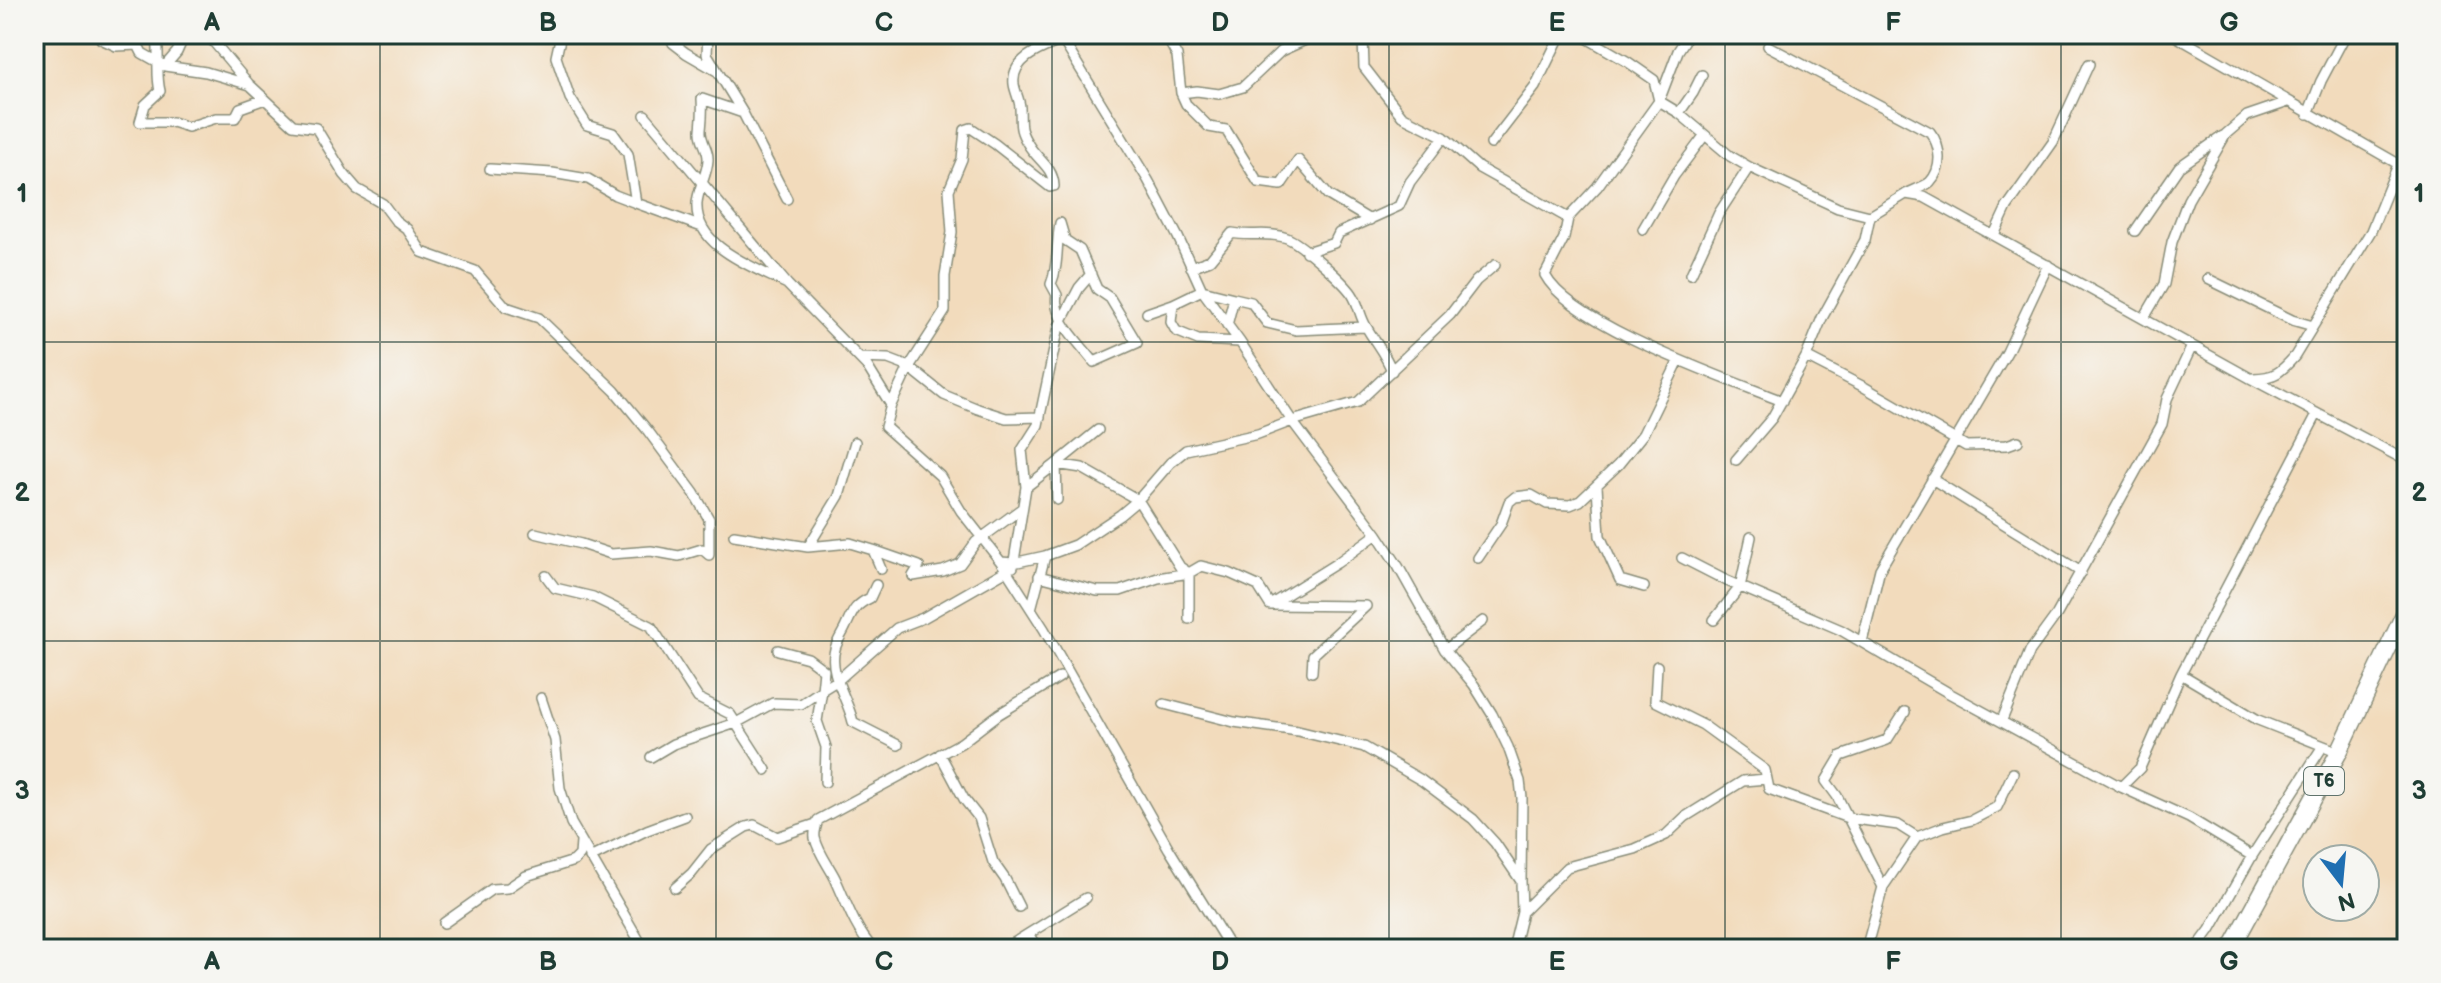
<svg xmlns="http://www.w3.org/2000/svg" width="2441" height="983" viewBox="0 0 2441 983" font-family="'Balsamiq Sans',sans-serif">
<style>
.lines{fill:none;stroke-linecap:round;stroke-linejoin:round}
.minor-casing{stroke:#888c78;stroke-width:12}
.trunk-casing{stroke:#888c78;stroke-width:19}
.minor{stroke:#fff;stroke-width:9}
.trunk{stroke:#fff;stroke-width:16}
.grid{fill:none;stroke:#1f3d34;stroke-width:2;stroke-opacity:0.55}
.labels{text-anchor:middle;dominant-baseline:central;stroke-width:6;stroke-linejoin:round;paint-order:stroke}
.shield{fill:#f6f6f2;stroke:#60746d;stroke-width:2}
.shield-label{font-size:18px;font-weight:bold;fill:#1f3d34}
.neatline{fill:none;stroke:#1f3d34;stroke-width:3}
.grid-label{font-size:26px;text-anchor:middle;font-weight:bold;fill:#1f3d34}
</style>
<rect width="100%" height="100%" fill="#f6f6f2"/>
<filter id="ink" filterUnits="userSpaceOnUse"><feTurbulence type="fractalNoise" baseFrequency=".0125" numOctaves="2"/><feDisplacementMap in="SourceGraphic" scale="16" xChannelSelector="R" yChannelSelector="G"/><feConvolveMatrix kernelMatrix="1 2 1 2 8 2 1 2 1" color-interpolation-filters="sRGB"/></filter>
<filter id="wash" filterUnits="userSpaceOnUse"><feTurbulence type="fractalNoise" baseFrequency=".006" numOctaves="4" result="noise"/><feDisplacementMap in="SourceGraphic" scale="32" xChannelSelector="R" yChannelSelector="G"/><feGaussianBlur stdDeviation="1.8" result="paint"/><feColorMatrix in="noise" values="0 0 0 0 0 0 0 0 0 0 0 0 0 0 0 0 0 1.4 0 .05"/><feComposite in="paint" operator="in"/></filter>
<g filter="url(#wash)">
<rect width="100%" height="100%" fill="#f2dbbc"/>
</g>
<g filter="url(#ink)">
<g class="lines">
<defs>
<path id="minor" d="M 104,34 L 101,39 L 116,46 L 138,45 L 142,53 L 165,66 L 206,72 L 250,85 L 293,125 L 316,128 L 344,174 L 357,189 L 383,204 L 395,220 L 407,229 L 422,252 L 475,271 L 506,307 L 539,318 L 615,391 L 648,431 L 694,493 L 709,519 L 709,555 L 702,549 L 679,556 L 651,551 L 611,554 L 581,544 L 535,533
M 156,34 C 161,52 155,71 160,91 L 145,105 L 140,122 L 172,122 L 188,127 L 216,118 L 235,118 L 240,108 L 265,99
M 203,34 L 212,40 L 248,83
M 566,34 L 560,39 L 556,57 L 570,98 L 587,125 L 613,133 L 628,154 L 636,203 L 702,227
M 671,34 L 673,43 L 686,53 L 717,71
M 708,34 L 707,54 L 743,113 L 787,199
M 1059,34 L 1148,180 L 1178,237 L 1202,290 L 1240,342 L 1292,421 L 1377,534 L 1398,566 L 1445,650 L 1474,685 L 1492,714 L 1508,747 L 1520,781 L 1522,798 L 1521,881
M 1165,34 L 1177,56 L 1181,93 L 1186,104 L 1209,127 L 1226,130 L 1258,182 L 1281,185 L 1298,160 L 1328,195 L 1370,220
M 1368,34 L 1363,38 L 1364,67 L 1402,116 L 1444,137 L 1479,168 L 1568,218
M 1580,34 L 1628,62 L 1654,80 L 1659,101 L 1679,113 L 1730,156 L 1749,167 L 1838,208 L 1870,216 L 1906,194 L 1924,197 L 2250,378 L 2407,461
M 1689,34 L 1678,51 L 1659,101 L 1597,187 L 1568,218 L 1564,238 L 1545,275 C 1571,325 1728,379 1782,401
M 2172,34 L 2407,169
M 1768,46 L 1930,132 C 1941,146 1943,168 1930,182 C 1924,187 1913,190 1906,194
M 165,66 L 177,52 L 185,34
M 1181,93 L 1197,91 L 1219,94 L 1243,87 L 1281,51 L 1319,34
M 743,113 L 702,99 C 703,112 702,119 701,130 C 700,141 709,149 708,160 C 707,175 698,189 697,203 C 694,247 754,267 785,283
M 1679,113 L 1693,93 L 1702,75
M 2308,114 L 2321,81 L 2346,34
M 645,115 L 788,285 L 867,366 L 891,405 L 885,427 L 940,476 L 961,511 L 1001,562 L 1044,629 L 1169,849 L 1231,949
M 1491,144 L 1535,87 L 1561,34
M 490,169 L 552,173 L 588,179 L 615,195 L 636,203
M 1060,223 L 1065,240 L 1080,250 L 1097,289 L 1110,298 L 1137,343 L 1094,362 C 1080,343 1052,319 1057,295 L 1051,284 C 1059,265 1056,244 1060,223 Z
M 1643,229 L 1674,176 L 1704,136
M 2135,231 L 2179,167 L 2223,136
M 1994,235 L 2007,207 L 2053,142 L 2089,64
M 1306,252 L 1334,243 L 1339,233 L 1399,206 L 1410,182 L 1444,137
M 1191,267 L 1210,260 L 1232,233 C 1250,237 1269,231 1287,238 C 1302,244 1343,281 1352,294 C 1359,304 1360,318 1367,328 C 1376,344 1385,353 1392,371
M 1691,274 L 1719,213 L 1749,167
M 2208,279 L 2292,320 L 2313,326
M 1234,298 L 1251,302 L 1267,323 L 1296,330 L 1365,327
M 1173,304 L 1171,322 L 1176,331 L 1198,340 L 1240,342
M 1147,313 L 1173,304 L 1202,290 L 1234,298 L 1227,325
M 2144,318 L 2164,284 L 2172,242 L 2188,200 L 2226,134 L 2247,116 L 2288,102
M 1806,357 L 1822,318 L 1865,240 L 1870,216
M 859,358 L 888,359 L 909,367 L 944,395 L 978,409 L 1006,418 L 1040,417
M 2253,378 C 2275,378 2281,372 2295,356 L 2371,231 L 2398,165
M 891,405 L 909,367 L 945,311 L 945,276 L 952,232 L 949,190 L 962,159 L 965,130 L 971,128 L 995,144 L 1050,187 L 1054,186 C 1053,166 1037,160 1028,144 C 1018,128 1021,125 1020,108 C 1020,100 1015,92 1014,84 C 1011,58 1043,48 1062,40 L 1063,37
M 1736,460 L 1772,418 L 1806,357 L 1864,387 L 1966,446 L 2007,445 L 2018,441
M 1932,479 L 2081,572
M 1597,486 L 1600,536 L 1620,580 L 1644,587
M 1026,487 L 1056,464 L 1082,468 L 1138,500 L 1180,567 L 1189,573 L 1189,619
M 1057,500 L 1056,464 L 1098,430
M 734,535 L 808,547 L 850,543 L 873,550 L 881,569
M 808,547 L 839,496 L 855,442
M 873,550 L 919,566 L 913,576 L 943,571 L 960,564 L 976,542 L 1021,509
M 1478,558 L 1501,524 L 1509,502 L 1515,497 L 1531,495 L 1547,504 L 1570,505 L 1580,501 L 1618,465 L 1643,434 L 1679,360
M 1682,558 L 1727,581 L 1841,630 L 1947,692 L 2121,787 L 2140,768 L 2181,674 L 2258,720 L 2339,752
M 1001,562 L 1013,563 L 1045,556 L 1075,545 L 1120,515 L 1138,500 L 1170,463 L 1186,450 L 1258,434 L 1292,421 L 1358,402 L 1450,315 L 1476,281 L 1495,265
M 1013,567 L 1026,487 L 1022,450 L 1038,425 L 1059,326 L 1079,288 L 1091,274
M 546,576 L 555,588 L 593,597 L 651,626 L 698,698 L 730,714 L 766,770
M 1039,576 L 1097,591 L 1120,591 L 1158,578 L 1189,573 L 1201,566 L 1229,573 L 1258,586 L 1270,605
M 876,585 L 870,598 C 855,605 853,611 846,626 C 843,633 837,641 835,649 C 828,673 848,699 853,722 L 898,745
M 1270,605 L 1337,563 L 1377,534
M 1270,605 L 1366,606
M 1031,609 L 1045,556
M 1714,620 L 1740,587 L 1751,537
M 1862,642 L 1880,569 L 2007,352 L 2048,265
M 1445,650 L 1483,621
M 1657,666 L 1655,701 L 1703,725 L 1765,770 L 1769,789 L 1848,818 L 1898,825 L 1917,837
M 1312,672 L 1313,655 L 1366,606
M 2181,674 L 2317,414
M 541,698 L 555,740 L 560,788 L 571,823 L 644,949
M 1164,704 L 1234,722 L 1298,731 L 1364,747 L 1421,780 L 1473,819 L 1495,843 L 1521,881 L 1522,912 L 1513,949
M 2002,720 L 2030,651 L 2057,614 L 2162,424 L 2167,399 L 2192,346
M 940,754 L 964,799 L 979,818 L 993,862 L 1005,879 L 1019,907
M 651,757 L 673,744 L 736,723 L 773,703 L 801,704 L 822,690 L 824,670 L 808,658 L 778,650
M 825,782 L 826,747 L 817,721 L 822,690 L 838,680 L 897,628 L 923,618 L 1007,570
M 2121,787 L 2189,818 L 2252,856
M 590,858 L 647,830 L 685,816
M 1883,887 L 1917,837 L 1943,827 L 1972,820 L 1997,807 L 2013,773
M 675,888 L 692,873 L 711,849 L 746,827 L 754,825 L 777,837 L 816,824
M 1522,912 L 1567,867 L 1635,849 L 1666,835 L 1685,817 L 1743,781 L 1767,779
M 444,923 L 492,889 L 508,888 L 526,876 L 574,861 L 580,855 L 581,842
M 1028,934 L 1038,949
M 873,949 C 854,927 847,904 835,878 C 829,866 818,852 815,838 C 814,832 816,826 818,820 L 961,743 L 999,714 L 1060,677
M 1004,949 L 1086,898
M 1866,949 L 1883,887 L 1837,796 L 1826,781 L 1841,756 L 1887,740 L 1905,712
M 2196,949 L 2210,930 L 2252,856 L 2323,746"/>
<path id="trunk" d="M 2231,949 L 2339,752 L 2407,608"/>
</defs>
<use href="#minor" class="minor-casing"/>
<use href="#trunk" class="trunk-casing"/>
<use href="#minor" class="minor"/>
<use href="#trunk" class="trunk"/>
</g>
</g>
<path class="grid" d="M 380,34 L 380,949M 716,34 L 716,949M 1052,34 L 1052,949M 1389,34 L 1389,949M 1725,34 L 1725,949M 2061,34 L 2061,949M 34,342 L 2407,342M 34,641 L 2407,641"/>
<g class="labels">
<rect class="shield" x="2304" y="767" width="40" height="28" rx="6"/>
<g class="shield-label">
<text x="2324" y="781">T6</text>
</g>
</g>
<rect width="2441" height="983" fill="none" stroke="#f6f6f2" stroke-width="88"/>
<g transform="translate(2341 883) rotate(164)"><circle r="38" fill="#f6f6f2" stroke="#a0aca6" stroke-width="2"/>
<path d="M0-6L14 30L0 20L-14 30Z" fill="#1f6fb2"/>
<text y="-12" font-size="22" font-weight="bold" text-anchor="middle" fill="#1f3d34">N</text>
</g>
<rect x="44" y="44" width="2353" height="895" class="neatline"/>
<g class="grid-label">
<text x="212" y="31">A</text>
<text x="548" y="31">B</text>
<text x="884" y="31">C</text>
<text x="1220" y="31">D</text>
<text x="1557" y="31">E</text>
<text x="1893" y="31">F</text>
<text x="2229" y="31">G</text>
<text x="22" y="202">1</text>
<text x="2419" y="202">1</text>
<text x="22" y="501">2</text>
<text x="2419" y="501">2</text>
<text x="22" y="799">3</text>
<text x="2419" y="799">3</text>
<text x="212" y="970">A</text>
<text x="548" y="970">B</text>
<text x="884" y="970">C</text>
<text x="1220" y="970">D</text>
<text x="1557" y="970">E</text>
<text x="1893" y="970">F</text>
<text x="2229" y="970">G</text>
</g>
</svg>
